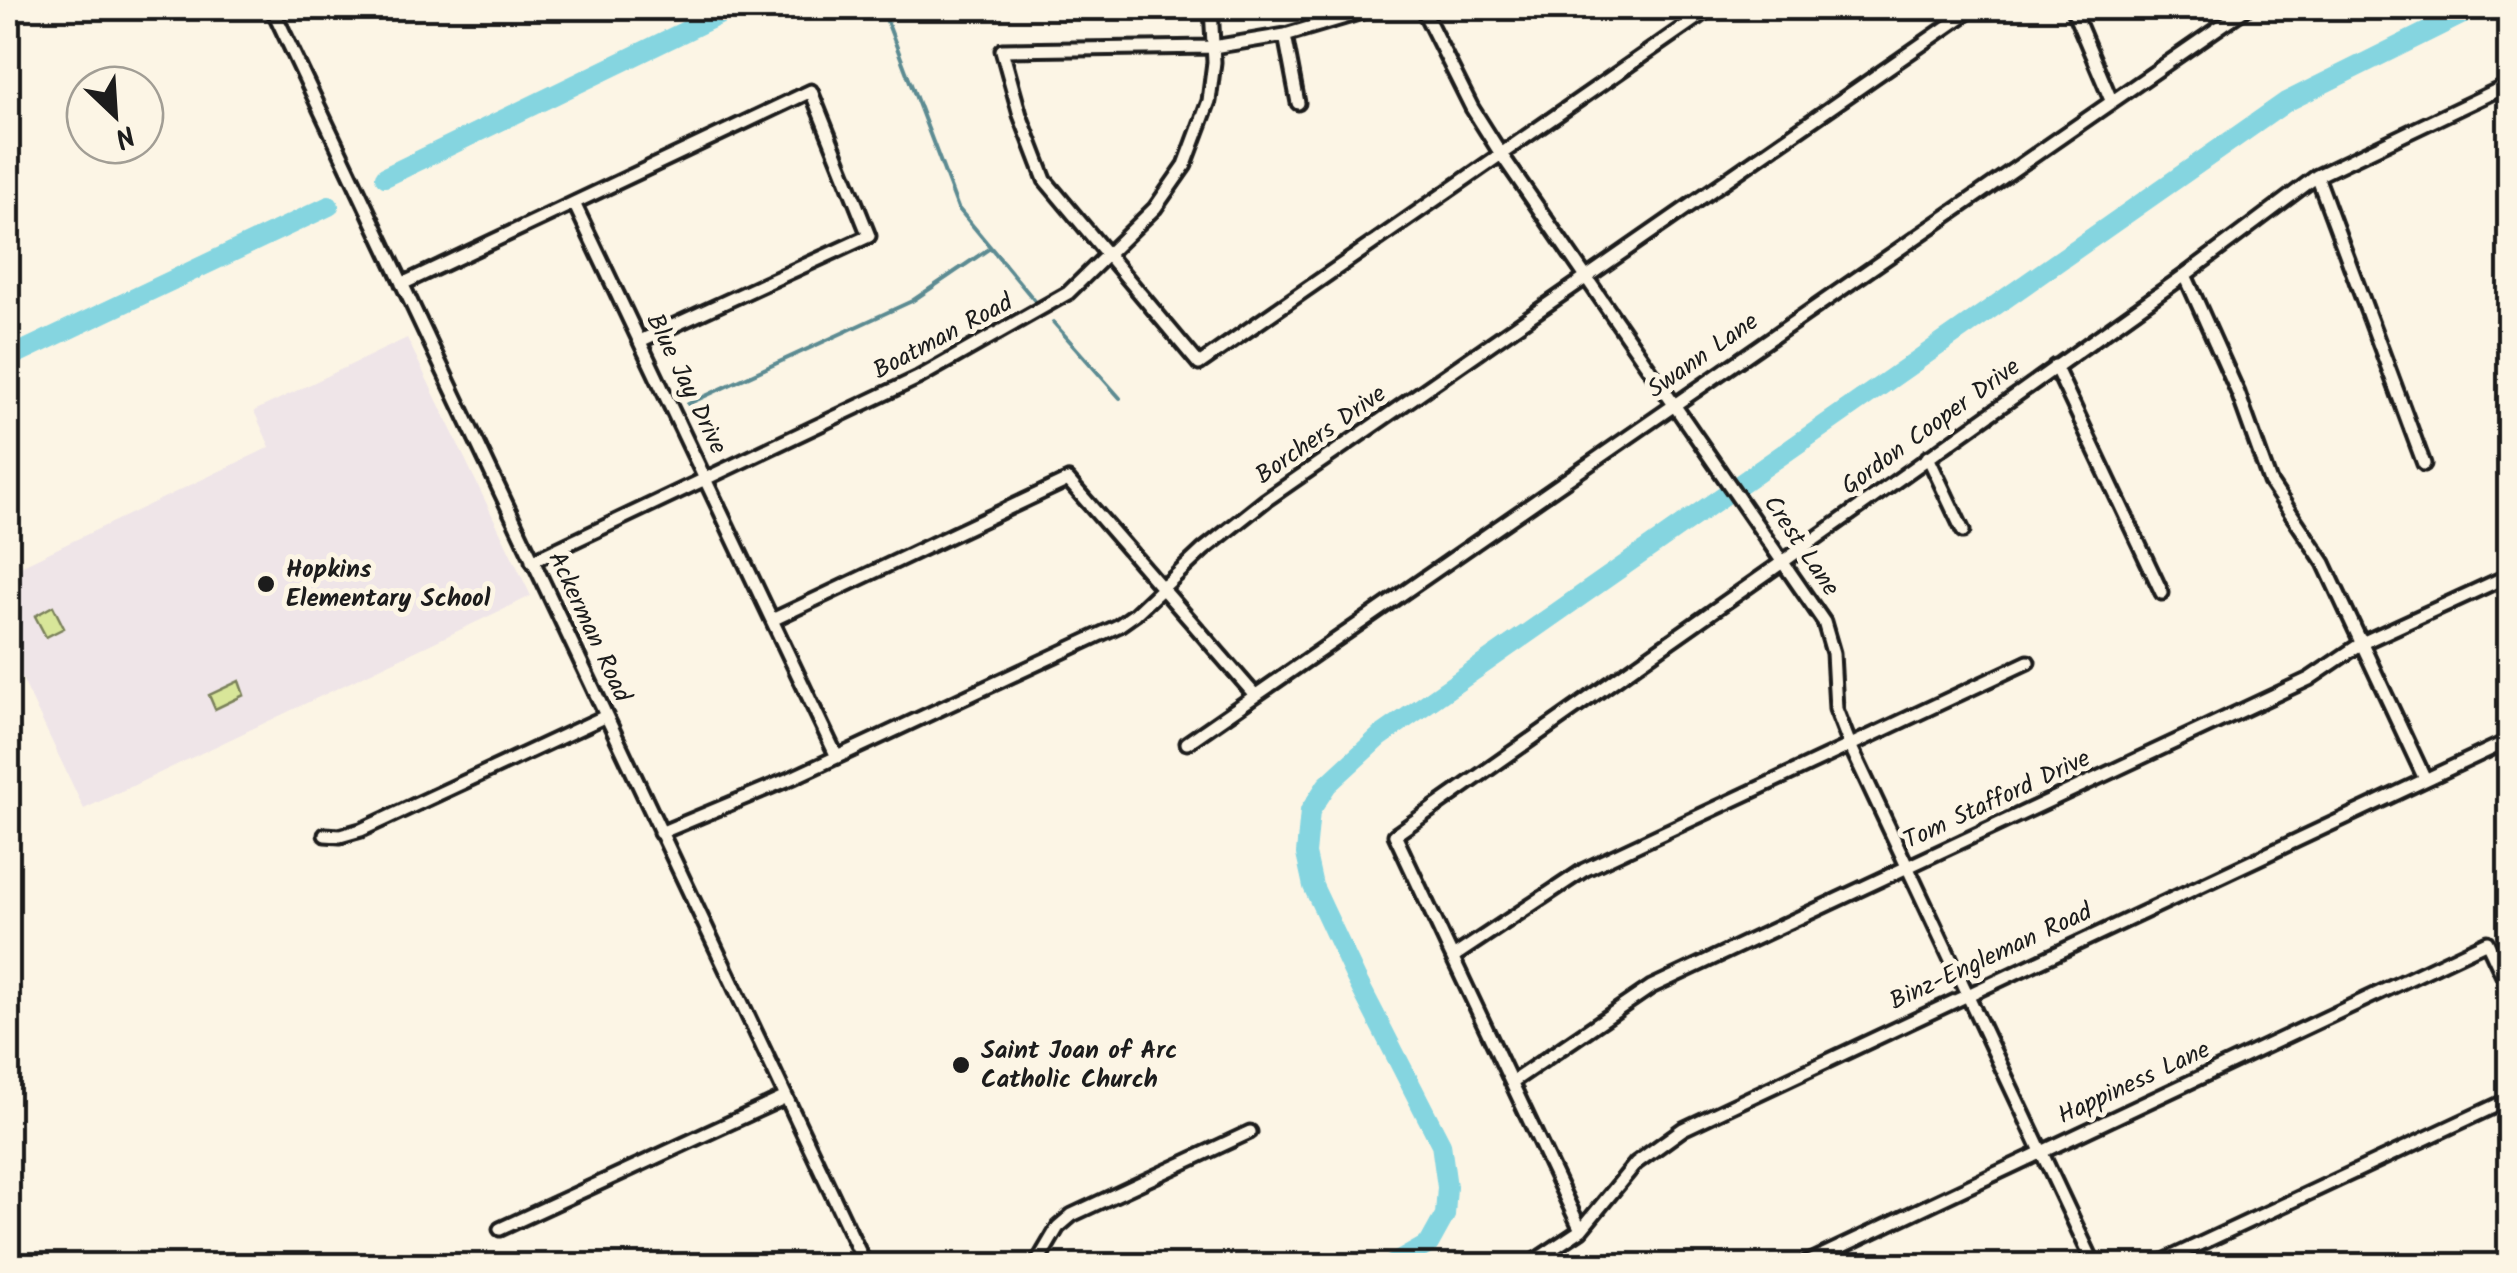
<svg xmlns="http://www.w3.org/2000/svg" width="2517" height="1273" viewBox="0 0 2517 1273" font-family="Kalam,sans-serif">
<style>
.built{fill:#efe5e8}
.green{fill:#d8e699;stroke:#7a815a;stroke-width:2.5}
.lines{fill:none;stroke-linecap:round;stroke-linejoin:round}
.stream{stroke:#5b8b92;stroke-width:4}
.river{stroke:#85d5e0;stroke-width:20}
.minor-casing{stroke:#1c1c1c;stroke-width:19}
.minor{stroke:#fcf5e5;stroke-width:11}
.poi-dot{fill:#1c1c1c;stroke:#fcf5e5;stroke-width:4}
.labels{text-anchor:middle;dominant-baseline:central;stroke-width:10;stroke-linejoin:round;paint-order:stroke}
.street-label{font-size:25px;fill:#1c1c1c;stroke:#fcf5e5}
.poi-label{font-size:25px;font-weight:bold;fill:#1c1c1c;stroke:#fcf5e5;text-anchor:start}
</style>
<rect width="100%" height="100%" fill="#fcf5e5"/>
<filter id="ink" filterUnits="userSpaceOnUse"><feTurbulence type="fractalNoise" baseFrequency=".01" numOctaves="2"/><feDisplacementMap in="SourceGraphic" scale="20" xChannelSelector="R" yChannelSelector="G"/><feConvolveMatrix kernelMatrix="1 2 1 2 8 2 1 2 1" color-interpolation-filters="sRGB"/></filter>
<g filter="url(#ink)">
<path class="built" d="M 407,338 L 531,596 L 84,809 L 8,649 L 8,572 L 270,447 L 254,411 Z"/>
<path class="green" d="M 53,606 L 64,628 L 46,637 L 35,616 Z
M 239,681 L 244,695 L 215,709 L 209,695 Z"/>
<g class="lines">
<path class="stream" d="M 882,8 L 958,208 L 1035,301
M 1053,322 L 1120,398
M 688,404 L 912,301 L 990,248"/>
<path class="river" d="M 385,177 L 733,8
M 8,358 L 329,206
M 1390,1266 L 1429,1244 L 1445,1215 L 1447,1187 L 1441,1144 L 1356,978 L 1313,886 L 1306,854 L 1310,811 L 1327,785 L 1379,737 L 2286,102 L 2475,8"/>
<defs>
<path id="minor" d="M 272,8 L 866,1266
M 1376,8 L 1285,35 L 1213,47 L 1002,50 L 1020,115 L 1045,180 L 1199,364 L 1711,8
M 1422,8 L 1472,108 L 1501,154 L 1824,622 L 1833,653 L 1836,709 L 1850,745 L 2095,1266
M 2072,8 L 2111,100
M 1285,35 L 1298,103
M 2317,176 L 2424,464
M 574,203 L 837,757
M 2185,275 L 2238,393 L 2270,482 L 2324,563 L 2425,779
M 402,284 L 811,91 L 869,236 L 640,341
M 2055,366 L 2162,593
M 1928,457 L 1963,531
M 532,561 L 918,378 L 1068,293 L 1155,208 L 1185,165 L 1209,101 L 1214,62 L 1211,8
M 772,620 L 1068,480 L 1255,695
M 1187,743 L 2247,8
M 660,833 L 794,777 L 1118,626 L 1135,614 L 1203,550 L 1266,500 L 1974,8
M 325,835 L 340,836 L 361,830 L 606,716
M 1453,957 L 1584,870 L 2028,662
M 1512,1082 L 1651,987 L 2309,679 L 2362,643 L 2510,575
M 500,1229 L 786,1097
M 1581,1230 L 1395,835 L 1784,561 L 2185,275 L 2317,176 L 2510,84
M 1035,1266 L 1058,1227 L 1072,1215 L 1250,1132
M 1527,1266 L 1581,1230 L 1636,1163 L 1683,1129 L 2510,740
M 1800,1266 L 2487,942 L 2510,991
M 2153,1266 L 2510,1099"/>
</defs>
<use href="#minor" class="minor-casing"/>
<use href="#minor" class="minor"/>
</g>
</g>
<g class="poi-dot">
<circle cx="266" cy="584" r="10"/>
<circle cx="961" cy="1065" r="10"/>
</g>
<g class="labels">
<g class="street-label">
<text transform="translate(943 337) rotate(-28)">Boatman Road</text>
<text transform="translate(1703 356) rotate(-35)">Swann Lane</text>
<text transform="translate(686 384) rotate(64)">Blue Jay Drive</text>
<text transform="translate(1931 427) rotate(-36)">Gordon Cooper Drive</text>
<text transform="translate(1321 435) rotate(-35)">Borchers Drive</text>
<text transform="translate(1801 546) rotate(56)">Crest Lane</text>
<text transform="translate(589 627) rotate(65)">Ackerman Road</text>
<text transform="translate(1997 800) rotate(-25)">Tom Stafford Drive</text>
<text transform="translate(1991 957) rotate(-25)">Binz-Engleman Road</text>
<text transform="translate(2134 1083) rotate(-25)">Happiness Lane</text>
</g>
<g class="poi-label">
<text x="286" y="570">Hopkins<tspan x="286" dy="29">Elementary School</tspan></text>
<text x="981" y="1051">Saint Joan of Arc<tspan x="981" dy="29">Catholic Church</tspan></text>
</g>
</g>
<rect width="2517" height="1273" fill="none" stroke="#fcf5e5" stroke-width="40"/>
<rect x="20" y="20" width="2477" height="1233" fill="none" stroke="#1c1c1c" stroke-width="4" filter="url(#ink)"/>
<g transform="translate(115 115) rotate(155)"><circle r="48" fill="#fcf5e5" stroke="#a29e95" stroke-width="2.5"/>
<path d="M0-8L18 38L0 25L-18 38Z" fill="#1c1c1c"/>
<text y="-15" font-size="28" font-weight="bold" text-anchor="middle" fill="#1c1c1c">N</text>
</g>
</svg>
